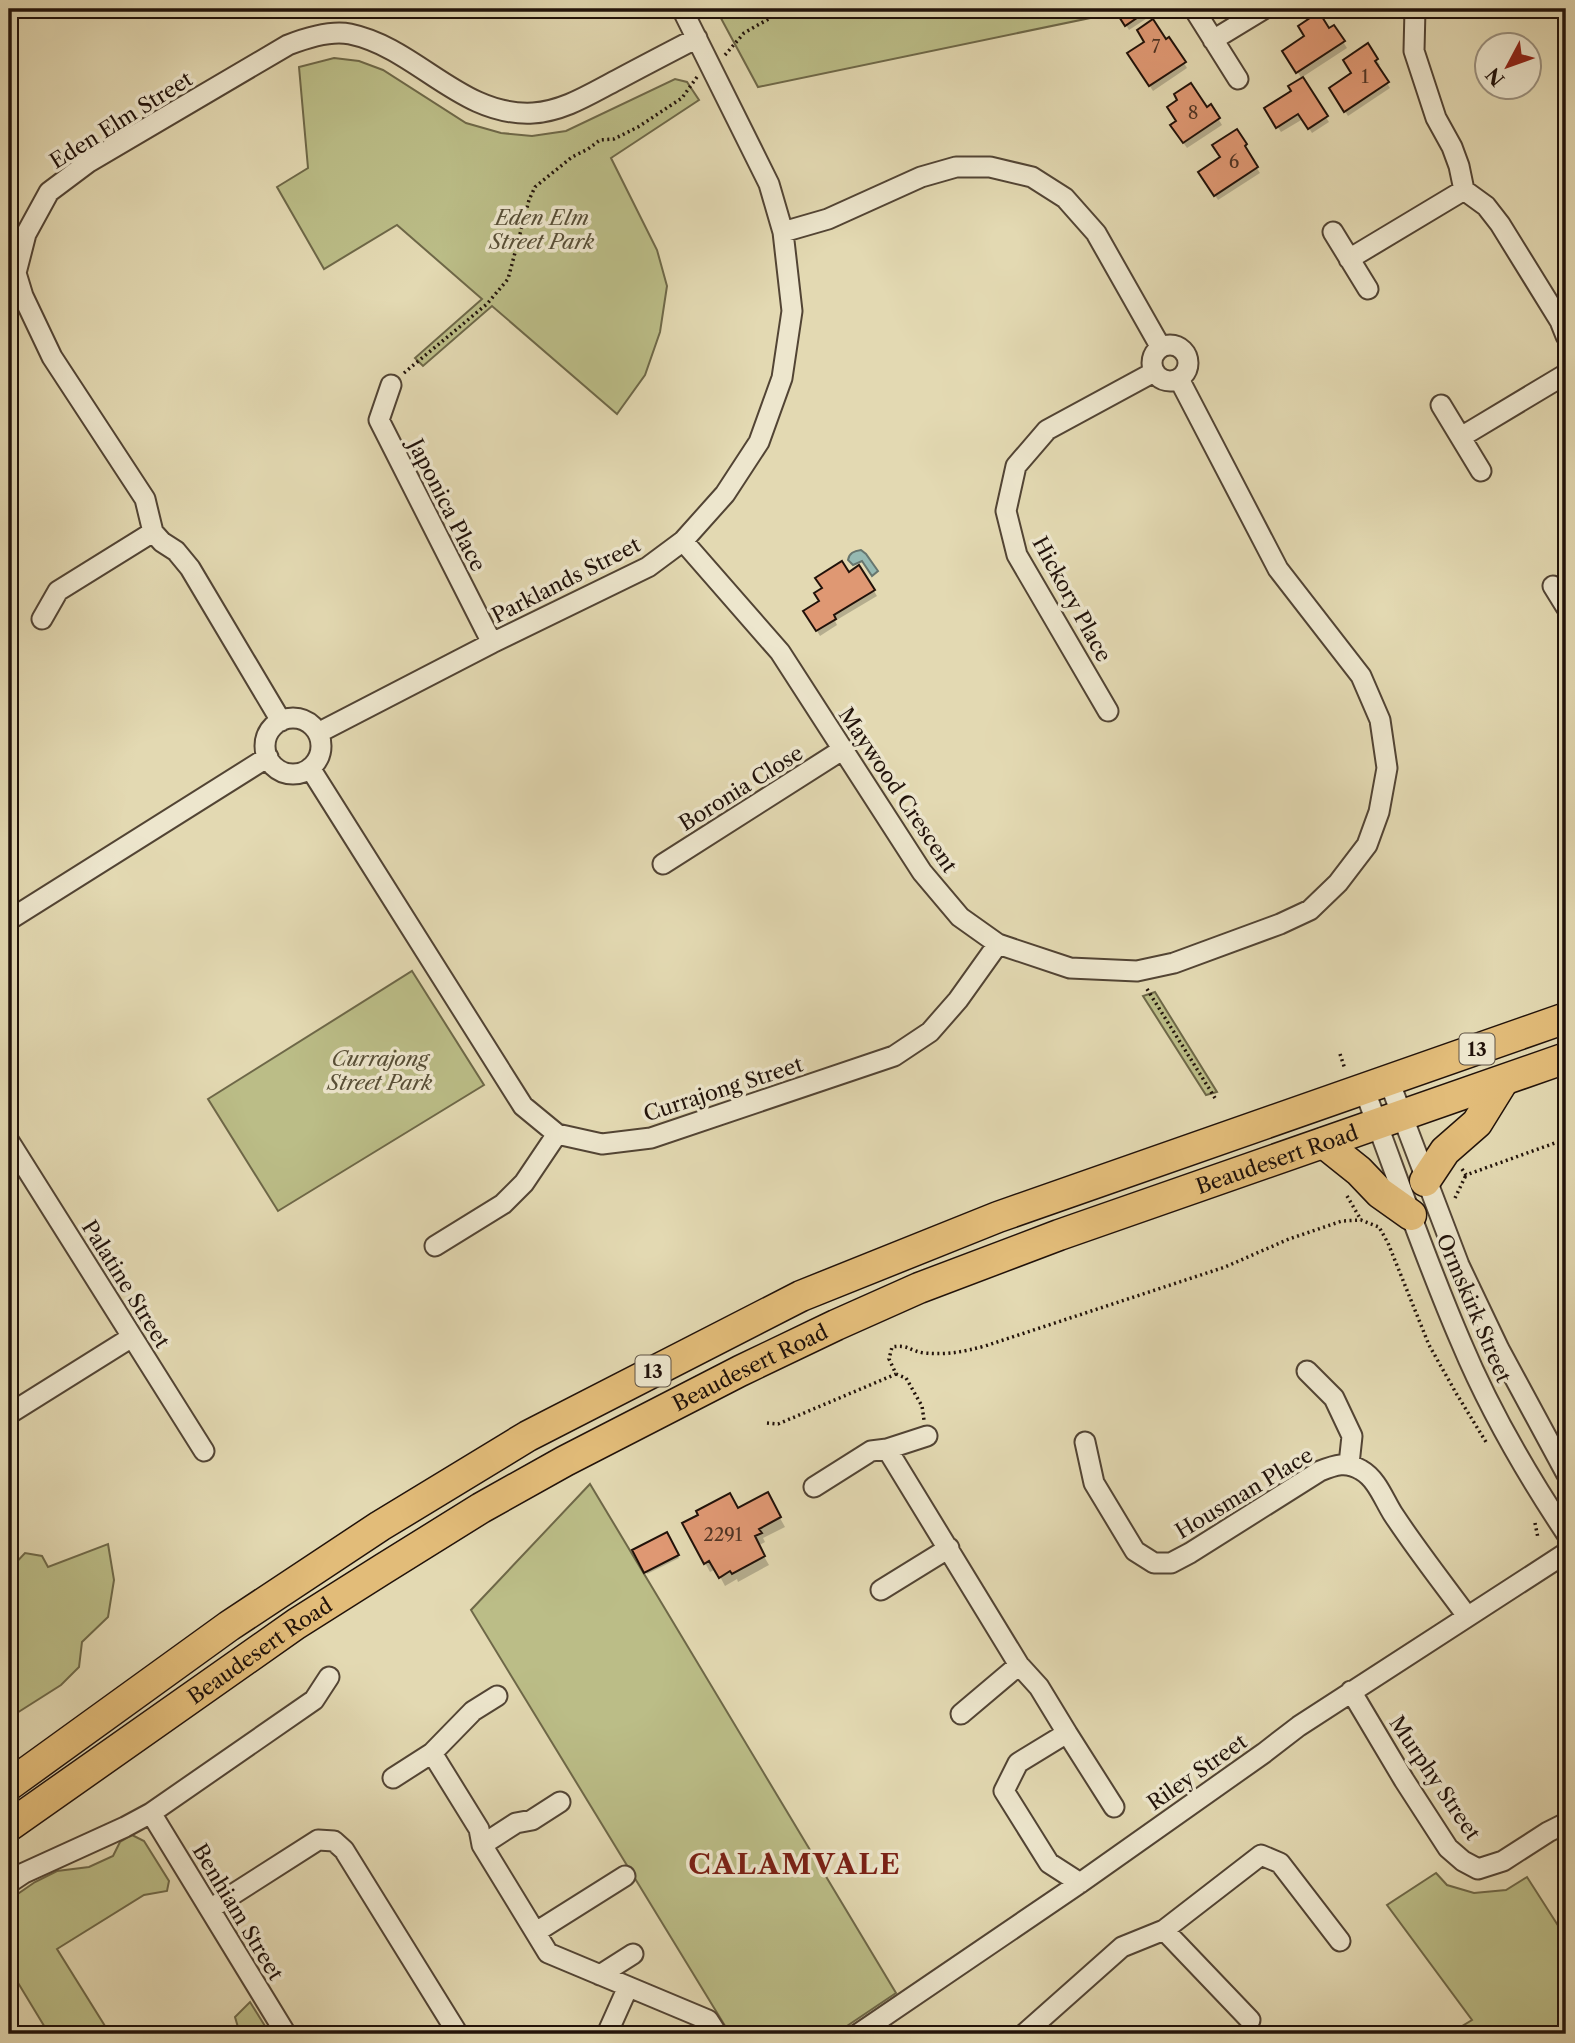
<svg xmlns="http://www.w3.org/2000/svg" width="1575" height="2043" viewBox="0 0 1575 2043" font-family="'Libre Caslon Text',serif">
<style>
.green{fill:#bbbd87;stroke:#6e6848;stroke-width:2}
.water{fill:#96b9b2;stroke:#67766f;stroke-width:2}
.shadow{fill:#0003}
.building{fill:#df9873;stroke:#21120a;stroke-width:2}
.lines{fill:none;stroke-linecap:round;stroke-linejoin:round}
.minor-casing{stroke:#524434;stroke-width:23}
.highway-casing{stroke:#21120a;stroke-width:33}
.path{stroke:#21120a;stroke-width:3.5;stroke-dasharray:2 3.5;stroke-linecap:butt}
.minor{stroke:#ede6cd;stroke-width:19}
.highway{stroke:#e2bc79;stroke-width:30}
.labels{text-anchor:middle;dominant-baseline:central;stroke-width:7;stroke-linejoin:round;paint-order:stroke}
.number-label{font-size:18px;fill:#503424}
.shield{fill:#ede6cd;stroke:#5e5244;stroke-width:2}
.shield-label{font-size:19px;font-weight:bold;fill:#21120a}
.street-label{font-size:21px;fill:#21120a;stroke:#ede6cd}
.park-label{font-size:21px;font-style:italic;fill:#574e36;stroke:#ede6cd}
.district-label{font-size:28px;font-weight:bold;letter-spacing:2px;fill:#7a1f14;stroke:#ede6cd}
</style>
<rect width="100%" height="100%" fill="#e3d9b2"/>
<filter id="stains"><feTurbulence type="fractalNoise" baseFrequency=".00286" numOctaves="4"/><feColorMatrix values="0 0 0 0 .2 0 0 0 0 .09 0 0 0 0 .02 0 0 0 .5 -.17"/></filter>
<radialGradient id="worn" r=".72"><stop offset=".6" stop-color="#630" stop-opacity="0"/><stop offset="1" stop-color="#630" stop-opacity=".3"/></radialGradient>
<path class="green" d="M 716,9 L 1096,9 L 1090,18 L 758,87 Z
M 334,58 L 359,61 L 383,70 L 466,123 L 501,133 L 532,136 L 566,131 L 675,79 L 687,82 L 699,100 L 611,158 L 657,250 L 667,286 L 660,332 L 645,375 L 617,414 L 492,306 L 423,366 L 415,358 L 482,299 L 397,225 L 324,269 L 277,187 L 308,168 L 299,67 Z
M 412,971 L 484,1085 L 278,1211 L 208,1099 Z
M 1155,992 L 1217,1092 L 1206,1095 L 1143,996 Z
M 590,1484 L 896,1993 L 835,2034 L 730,2034 L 471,1610 Z
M 108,1544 L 114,1580 L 108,1617 L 82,1642 L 79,1667 L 61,1685 L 9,1718 L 9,1570 L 25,1553 L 42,1556 L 48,1567 Z
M 132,1835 L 144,1841 L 169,1881 L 167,1891 L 144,1895 L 57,1949 L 110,2034 L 49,2034 L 9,1968 L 9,1900 L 35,1882 L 57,1871 L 89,1867 L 113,1856 L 120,1842 Z
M 1436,1873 L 1447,1885 L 1474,1893 L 1506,1890 L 1527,1877 L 1566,1938 L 1566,2034 L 1449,2034 L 1472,2020 L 1387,1905 Z
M 250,2002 L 270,2034 L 240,2034 L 235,2017 Z"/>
<path class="water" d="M 861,550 L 866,554 L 878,571 L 872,576 L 862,561 L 853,565 L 848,560 C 849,553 854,551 861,550 Z"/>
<path class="shadow" d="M 1116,9 L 1161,9 L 1129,30 Z
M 1334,28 L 1347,48 L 1301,78 L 1329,122 L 1312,133 L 1303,119 L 1281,132 L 1266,109 L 1293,92 L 1302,79 L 1284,51 Z
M 1169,39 L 1187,68 L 1153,91 L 1129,54 L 1146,42 L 1166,41 Z
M 1367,46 L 1380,65 L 1377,67 L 1390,88 L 1348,116 L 1331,89 L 1353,74 Z
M 1180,101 L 1207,109 L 1211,107 L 1222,125 L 1187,148 L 1175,131 Z
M 1236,131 L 1249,151 L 1247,153 L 1260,173 L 1218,200 L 1200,172 L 1222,158 Z
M 859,567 L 877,596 L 835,621 L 837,625 L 820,636 L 806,612 L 821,602 L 848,574 Z
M 767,1495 L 785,1527 L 763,1538 L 765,1542 L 758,1546 L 769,1565 L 738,1582 L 737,1579 L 725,1586 L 716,1569 L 710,1572 L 684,1524 L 738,1510 Z
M 667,1534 L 679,1558 L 647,1574 L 634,1551 Z"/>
<path class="building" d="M 1114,9 L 1150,9 L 1125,26 Z
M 1319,12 L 1329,28 L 1334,25 L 1345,41 L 1296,73 L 1282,51 L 1304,36 L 1298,26 Z
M 1153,19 L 1166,39 L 1169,37 L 1186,62 L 1149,86 L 1127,53 L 1144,42 L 1137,30 Z
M 1368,43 L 1378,59 L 1375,61 L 1389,82 L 1344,112 L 1329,88 L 1351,73 L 1343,60 Z
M 1303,77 L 1328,116 L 1308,129 L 1298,114 L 1276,128 L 1264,108 L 1291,91 L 1288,86 Z
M 1191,83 L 1207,107 L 1211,104 L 1220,118 L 1183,143 L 1170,125 L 1176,121 L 1167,107 L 1177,100 L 1174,94 Z
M 1237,129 L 1247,144 L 1245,146 L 1258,167 L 1214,196 L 1198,172 L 1220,157 L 1212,145 Z
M 842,561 L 849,572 L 859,565 L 875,590 L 834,615 L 836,619 L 816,631 L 803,611 L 819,601 L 814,593 L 822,588 L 815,578 Z
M 768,1492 L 781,1517 L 759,1529 L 762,1533 L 755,1536 L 765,1556 L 732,1574 L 730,1571 L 719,1578 L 709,1561 L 704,1564 L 682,1523 L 698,1515 L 696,1511 L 730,1493 L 738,1508 Z
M 667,1532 L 679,1555 L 644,1573 L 632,1550 Z"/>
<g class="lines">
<defs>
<path id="minor" d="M 1194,9 L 1238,79
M 1415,9 L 1414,51 L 1436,118 L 1452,147 L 1459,166 L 1464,190 L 1486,206 L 1500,224 L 1560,321 L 1566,336
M 1213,40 L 1264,9
M 783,232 L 828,219 L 921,177 L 956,167 L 990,167 L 1032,177 L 1065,198 L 1096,233 L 1160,346
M 1333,232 L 1368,289
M 1349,259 L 1464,190
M1152 363a18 18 0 1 1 36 0a18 18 0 1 1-36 0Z
M 391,385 L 379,420 L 492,643
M 1441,405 L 1481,471
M 1461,437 L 1566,374
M 683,541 L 780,652 L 922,872 L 960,917 L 998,944 L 1070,968 L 1137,971 L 1174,963 L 1280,924 L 1310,910 L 1338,883 L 1367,845 L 1379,812 L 1387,768 L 1380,720 L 1361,676 L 1278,569 L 1179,379
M 1553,586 L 1566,607
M 42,619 L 58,591 L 153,532
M 1108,711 L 1017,555 L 1006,511 L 1016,466 L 1047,430 L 1154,372
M265 746a28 28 0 1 1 56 0a28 28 0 1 1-56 0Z
M 281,721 L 190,568 L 176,551 L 162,542 L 153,532 L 145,499 L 52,357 L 23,296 L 16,273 L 26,234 L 49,192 L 89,162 L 288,45 C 306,38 330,30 350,34 C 417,48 461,117 533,113 C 564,111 590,94 617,80 C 643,66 670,52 697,38
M 318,733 L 492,643 L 648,567 L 683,541 L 725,494 L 759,442 L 782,378 L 792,311 L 783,232 L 769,184 L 682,9
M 310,768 L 523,1106 L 557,1134 L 602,1144 L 651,1138 L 894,1056 L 930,1032 L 958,1000 L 998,944
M 663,864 L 842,750
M 9,920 L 268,757
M 1389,1081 L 1459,1265 L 1499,1349 L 1566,1473
M 1364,1089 C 1396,1173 1425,1259 1461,1342 C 1489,1409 1526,1473 1566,1533
M 9,1141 L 204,1451
M 435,1246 L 503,1204 L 524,1183 L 557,1134
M 1307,1371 L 1334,1398 L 1352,1436 L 1349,1464
M 9,1414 L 132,1337
M 1085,1442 L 1094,1483 L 1135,1551 L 1154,1563 L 1171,1563 L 1190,1553 L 1320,1471 C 1335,1465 1346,1461 1361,1470 C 1377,1479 1384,1500 1393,1514 C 1416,1549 1442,1582 1467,1616
M 887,1449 L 1019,1665 L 1039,1687 L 1067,1733 L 1018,1763 L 1004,1791 L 1049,1863 L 1080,1883
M 814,1487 L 871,1451 L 887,1449 L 927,1436
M 881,1590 L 949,1548
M 1351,1691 L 1404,1780 L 1448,1848 L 1463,1861 L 1478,1869 L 1503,1861 L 1548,1832 L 1566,1823
M 497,1696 L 473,1711 L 432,1753 L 479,1829 L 482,1845 L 548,1953 L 708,2020 L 717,2034
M 961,1714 L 1019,1665
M 1067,1733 L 1114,1807
M 393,1778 L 432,1753
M 151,1813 L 286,2034
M 482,1845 L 516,1823 L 532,1820 L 560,1802
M 9,1883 L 24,1873 L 125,1827 L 151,1813 L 314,1700 L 329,1677
M 210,1909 L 318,1840 L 334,1841 L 344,1850 L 458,2034
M 1164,1930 L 1250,2020
M 536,1932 L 625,1876
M 600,1975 L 633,1954
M 607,2034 L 628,1987
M 858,2034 L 1080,1883 L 1264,1753 L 1299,1726 L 1566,1553
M 1024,2034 L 1122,1947 L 1164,1930 L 1261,1855 L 1280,1863 L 1340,1941"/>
<g id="highway">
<path d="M 1324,1143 L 1359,1171 L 1380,1193 L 1411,1215"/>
<path d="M 1425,1181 L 1445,1151 L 1477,1123 L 1503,1081"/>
<path d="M 9,1785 L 229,1626 L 380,1526 L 528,1436 L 801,1296 L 998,1217 L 1566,1018"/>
<path id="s1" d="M 9,1826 L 296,1624 L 383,1569 L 481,1508 L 565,1461 L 740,1371 L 836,1325 L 919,1288 L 1059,1235 L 1566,1058"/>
</g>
</defs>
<use href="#minor" class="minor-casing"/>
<use href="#highway" class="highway-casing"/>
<path class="path" d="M 725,55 L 744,33 L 786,9
M 404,373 L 487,304 L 508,279 L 529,200 L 535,187 L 572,157 L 588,149 L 600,140 L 614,139 L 638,127 L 682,98 L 697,77
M 1147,989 L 1215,1098
M 1340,1054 L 1345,1069
M 1462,1169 L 1466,1175 L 1566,1139
M 1347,1196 L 1361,1220
M 1455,1198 L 1466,1175
M 896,1374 L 906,1378 L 922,1406 L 924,1420
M 767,1423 L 778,1424 L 896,1374 L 889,1359 L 892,1347 C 908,1344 910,1351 924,1353 C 948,1355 962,1352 985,1346 L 1225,1267 L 1289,1239 L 1342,1221 L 1361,1220 L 1379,1227 L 1388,1243 L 1429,1345 L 1456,1393 L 1486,1442
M 1535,1523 L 1538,1538"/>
<use href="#minor" class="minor"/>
<use href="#highway" class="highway"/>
</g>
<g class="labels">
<g class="number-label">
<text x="1156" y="47">7</text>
<text x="1365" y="77">1</text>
<text x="1193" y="113">8</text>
<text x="1234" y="162">6</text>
<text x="723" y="1535">2291</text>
</g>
<g class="shield">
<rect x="1459.5" y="1033.5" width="35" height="31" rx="5"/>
<rect x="635.5" y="1355.5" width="35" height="31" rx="5"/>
</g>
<g class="shield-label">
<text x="1477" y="1049">13</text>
<text x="653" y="1371">13</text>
</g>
<g class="street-label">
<text transform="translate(121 120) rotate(-32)">Eden Elm Street</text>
<text transform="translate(447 505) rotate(63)">Japonica Place</text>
<text transform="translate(566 580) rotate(-27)">Parklands Street</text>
<text transform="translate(1072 599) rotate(61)">Hickory Place</text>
<text transform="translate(741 788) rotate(-32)">Boronia Close</text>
<text transform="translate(898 790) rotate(56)">Maywood Crescent</text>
<text transform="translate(723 1089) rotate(-18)">Currajong Street</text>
<text stroke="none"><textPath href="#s1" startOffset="1440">Beaudesert Road</textPath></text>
<text transform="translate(126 1284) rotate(58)">Palatine Street</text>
<text transform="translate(1474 1308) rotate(67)">Ormskirk Street</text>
<text stroke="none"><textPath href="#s1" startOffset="873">Beaudesert Road</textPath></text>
<text transform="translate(1244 1493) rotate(-31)">Housman Place</text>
<text stroke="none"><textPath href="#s1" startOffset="306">Beaudesert Road</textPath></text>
<text transform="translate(1197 1772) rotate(-35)">Riley Street</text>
<text transform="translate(1435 1778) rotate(56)">Murphy Street</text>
<text transform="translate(238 1912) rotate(59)">Benhiam Street</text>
</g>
<g class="park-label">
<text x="542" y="217">Eden Elm<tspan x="542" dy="24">Street Park</tspan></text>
<text x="380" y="1058">Currajong<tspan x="380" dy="24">Street Park</tspan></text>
</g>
<g class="district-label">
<text x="795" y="1864">CALAMVALE</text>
</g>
</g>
<rect width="1575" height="2043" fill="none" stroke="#e3d9b2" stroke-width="35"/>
<rect x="10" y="10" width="1554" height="2022" fill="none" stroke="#21120a" stroke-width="3.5"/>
<rect x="18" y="18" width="1540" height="2008" fill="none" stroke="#21120a" stroke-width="2"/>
<g transform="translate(1508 66) rotate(229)"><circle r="33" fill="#ede6cd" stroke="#9b917f" stroke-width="2"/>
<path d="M0-5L12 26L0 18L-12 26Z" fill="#8f2418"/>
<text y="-10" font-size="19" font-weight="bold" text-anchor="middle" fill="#21120a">N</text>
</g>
<rect width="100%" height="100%" filter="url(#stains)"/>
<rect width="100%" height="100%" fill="url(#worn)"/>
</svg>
